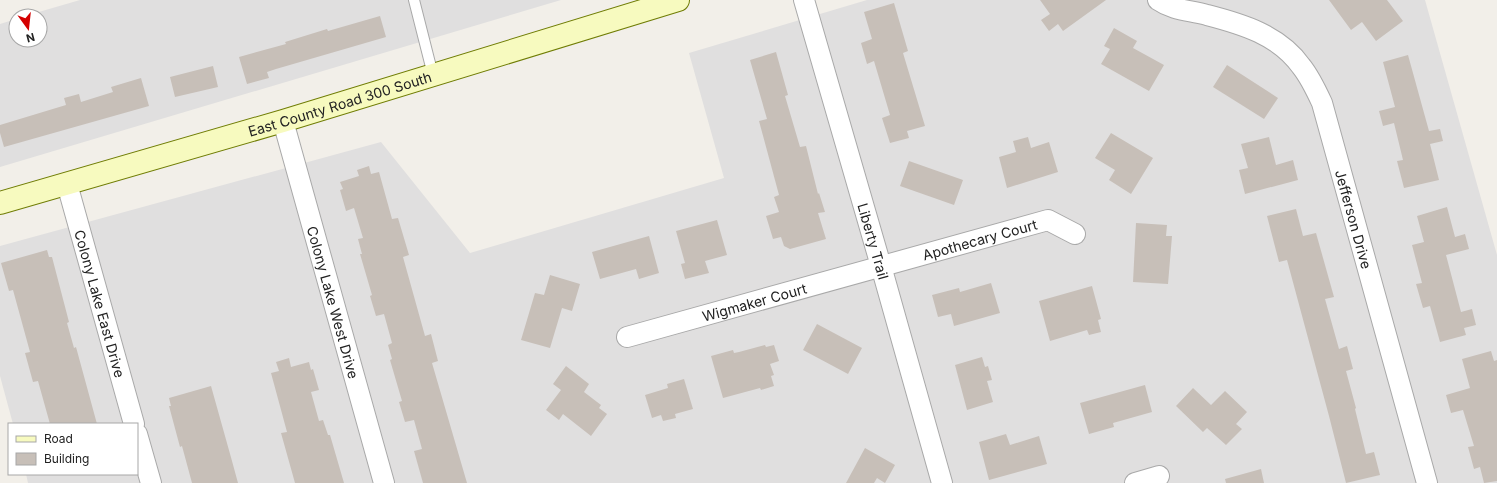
<svg xmlns="http://www.w3.org/2000/svg" width="1497" height="483" viewBox="0 0 1497 483" font-family="Inter,sans-serif">
<style>
.residential{fill:#e0dfdf}
.building{fill:#c7bfb8}
.lines{fill:none;stroke-linecap:round;stroke-linejoin:round}
.lane-casing{stroke:#a9a9a9;stroke-width:12}
.street-casing{stroke:#a9a9a9;stroke-width:22}
.secondary-casing{stroke:#707d05;stroke-width:24}
.lane{stroke:#fff;stroke-width:10}
.street{stroke:#fff;stroke-width:20}
.secondary{stroke:#f7fabf;stroke-width:22}
.labels{text-anchor:middle;dominant-baseline:central;stroke-width:3;stroke-linejoin:round;paint-order:stroke}
.street-label{font-size:14px;fill:#222;stroke:#fff}
</style>
<rect width="100%" height="100%" fill="#f2efe9"/>
<path class="residential" d="M 80,0 L 561,0 L 0,167 L 0,24 L 16,19 L 16,40 L 40,40 L 40,16 L 25,16 Z
M 867,0 L 1425,0 L 1497,255 L 1497,483 L 28,483 L 26,474 L 137,474 L 137,424 L 13,424 L 0,376 L 0,246 L 381,142 L 470,253 L 724,178 L 689,53 Z"/>
<path class="building" d="M 1040,0 L 1106,0 L 1063,31 L 1058,24 L 1049,31 L 1041,20 L 1050,14 Z
M 1329,0 L 1387,0 L 1403,21 L 1376,41 L 1362,22 L 1351,30 Z
M 894,3 L 908,51 L 903,53 L 925,126 L 907,131 L 909,138 L 890,143 L 882,118 L 890,115 L 874,61 L 867,64 L 861,43 L 872,39 L 864,12 Z
M 380,16 L 386,37 L 276,69 L 267,72 L 269,78 L 247,84 L 239,57 L 286,44 L 285,42 L 327,29 L 328,31 Z
M 1114,28 L 1137,41 L 1133,48 L 1164,65 L 1149,91 L 1101,64 L 1110,49 L 1104,46 Z
M 776,52 L 788,95 L 785,96 L 800,147 L 806,146 L 818,194 L 819,193 L 825,212 L 818,213 L 826,239 L 790,249 L 784,246 L 781,237 L 773,239 L 766,216 L 779,212 L 774,197 L 779,195 L 759,121 L 767,119 L 750,60 Z
M 1408,55 L 1429,131 L 1440,129 L 1443,141 L 1430,144 L 1439,180 L 1404,188 L 1397,161 L 1403,160 L 1394,123 L 1383,126 L 1379,111 L 1395,107 L 1383,62 Z
M 1227,65 L 1278,98 L 1264,119 L 1213,87 Z
M 213,66 L 218,87 L 175,97 L 170,77 Z
M 141,78 L 149,106 L 4,147 L 0,133 L 0,125 L 66,105 L 64,98 L 79,94 L 81,102 L 113,92 L 111,87 Z
M 1111,133 L 1153,158 L 1131,194 L 1109,180 L 1115,170 L 1095,158 Z
M 1028,137 L 1031,148 L 1049,142 L 1058,172 L 1007,188 L 999,157 L 1016,152 L 1013,141 Z
M 1269,137 L 1276,165 L 1293,160 L 1298,180 L 1245,194 L 1239,170 L 1248,168 L 1241,144 Z
M 909,161 L 963,180 L 954,205 L 900,186 Z
M 369,166 L 371,174 L 379,172 L 392,219 L 398,218 L 409,255 L 403,257 L 425,336 L 431,334 L 438,361 L 432,363 L 467,483 L 423,483 L 414,451 L 422,449 L 414,420 L 405,422 L 399,402 L 402,401 L 390,360 L 392,359 L 388,345 L 392,343 L 384,314 L 376,316 L 370,296 L 372,295 L 360,254 L 362,254 L 358,239 L 363,238 L 354,208 L 346,211 L 340,190 L 343,189 L 340,182 L 359,176 L 357,170 Z
M 1447,207 L 1455,237 L 1465,234 L 1469,249 L 1446,255 L 1461,312 L 1472,309 L 1476,325 L 1464,328 L 1466,335 L 1440,342 L 1430,306 L 1423,308 L 1416,284 L 1422,283 L 1412,245 L 1424,242 L 1417,216 Z
M 1296,209 L 1303,236 L 1316,233 L 1334,297 L 1325,299 L 1339,349 L 1347,346 L 1353,369 L 1346,371 L 1356,408 L 1355,409 L 1366,454 L 1374,452 L 1380,475 L 1346,483 L 1329,416 L 1287,260 L 1279,262 L 1267,216 Z
M 717,220 L 727,255 L 705,261 L 709,273 L 685,279 L 681,264 L 685,263 L 676,231 Z
M 1136,223 L 1167,225 L 1166,236 L 1172,236 L 1168,284 L 1133,282 Z
M 649,236 L 659,273 L 639,279 L 636,269 L 600,279 L 592,252 Z
M 47,250 L 49,257 L 52,257 L 69,322 L 67,323 L 74,348 L 76,347 L 97,424 L 50,424 L 38,381 L 33,382 L 25,353 L 30,352 L 13,290 L 9,291 L 1,263 Z
M 550,275 L 580,284 L 572,311 L 562,308 L 550,348 L 521,340 L 535,293 L 544,295 Z
M 991,283 L 1000,313 L 954,326 L 951,314 L 938,317 L 932,295 L 959,288 L 960,292 Z
M 1092,286 L 1101,319 L 1098,320 L 1101,332 L 1089,335 L 1087,330 L 1050,341 L 1039,301 Z
M 817,324 L 862,348 L 848,374 L 803,350 Z
M 765,345 L 766,347 L 774,345 L 779,361 L 770,364 L 774,375 L 771,376 L 774,386 L 761,390 L 760,388 L 723,398 L 711,356 L 733,350 L 734,353 L 739,352 Z
M 1491,351 L 1494,361 L 1497,360 L 1497,481 L 1484,483 L 1480,467 L 1474,469 L 1468,447 L 1474,446 L 1463,410 L 1451,413 L 1446,395 L 1470,388 L 1462,359 Z
M 982,357 L 985,367 L 988,366 L 992,380 L 987,381 L 993,402 L 967,410 L 955,365 Z
M 289,358 L 291,367 L 309,362 L 311,370 L 313,369 L 319,390 L 311,392 L 319,421 L 323,420 L 328,435 L 330,435 L 344,483 L 295,483 L 281,433 L 287,432 L 271,373 L 279,371 L 276,362 Z
M 566,366 L 589,384 L 584,392 L 601,405 L 599,408 L 607,414 L 591,436 L 563,414 L 559,420 L 546,410 L 561,390 L 553,384 Z
M 684,379 L 693,409 L 675,414 L 676,418 L 663,421 L 661,415 L 652,418 L 645,395 L 668,388 L 667,384 Z
M 1145,385 L 1152,412 L 1113,423 L 1114,427 L 1089,434 L 1080,403 Z
M 211,386 L 232,461 L 238,483 L 192,483 L 182,446 L 180,447 L 169,406 L 171,406 L 169,398 Z
M 1193,388 L 1211,405 L 1225,391 L 1247,412 L 1236,424 L 1242,429 L 1226,445 L 1207,428 L 1203,432 L 1176,406 Z
M 1006,434 L 1010,445 L 1039,436 L 1047,464 L 989,480 L 979,442 Z
M 865,448 L 895,465 L 885,483 L 877,478 L 874,483 L 846,483 Z
M 1261,469 L 1264,483 L 1226,483 L 1225,479 Z"/>
<g class="lines">
<defs>
<path id="lane" d="M 414,0 L 433,75"/>
<g id="street">
<path id="s1" d="M 804,0 L 881,266 L 942,483"/>
<path id="s2" d="M 1158,0 C 1174,11 1190,10 1207,15 C 1242,24 1279,35 1301,66 C 1310,77 1316,90 1322,103 L 1427,483"/>
<path id="s3" d="M 283,121 L 384,483"/>
<path id="s4" d="M 67,184 L 134,424"/>
<path id="s5" d="M 627,337 L 1048,220 L 1075,234"/>
<path d="M 137,434 L 151,483"/>
<path d="M 1135,483 L 1159,476"/>
</g>
<g id="secondary">
<path id="s6" d="M 0,203 L 283,121 L 678,0"/>
</g>
</defs>
<use href="#lane" class="lane-casing"/>
<use href="#street" class="street-casing"/>
<use href="#secondary" class="secondary-casing"/>
<use href="#lane" class="lane"/>
<use href="#street" class="street"/>
<use href="#secondary" class="secondary"/>
</g>
<g class="labels">
<g class="street-label">
<text stroke="none"><textPath href="#s6" startOffset="354">East County Road 300 South</textPath></text>
<text stroke="none"><textPath href="#s2" startOffset="324">Jefferson Drive</textPath></text>
<text stroke="none"><textPath href="#s5" startOffset="366">Apothecary Court</textPath></text>
<text stroke="none"><textPath href="#s1" startOffset="251">Liberty Trail</textPath></text>
<text stroke="none"><textPath href="#s3" startOffset="188">Colony Lake West Drive</textPath></text>
<text stroke="none"><textPath href="#s5" startOffset="132">Wigmaker Court</textPath></text>
<text stroke="none"><textPath href="#s4" startOffset="124">Colony Lake East Drive</textPath></text>
</g>
</g>
<rect x="8" y="423" width="130" height="52" fill="#ffffff" stroke="#a7a7a7"/>
<rect x="16" y="436" width="20" height="6" fill="#f7fabf" stroke="#a7a7a7"/>
<text x="44" y="443" font-size="12" fill="#222222">Road</text>
<rect x="16" y="453" width="20" height="12" fill="#c7bfb8" stroke="#a7a7a7"/>
<text x="44" y="463" font-size="12" fill="#222222">Building</text>
<g transform="translate(28 28) rotate(165)"><circle r="19" fill="#ffffff" stroke="#a7a7a7"/>
<path d="M0-3L7 15L0 10L-7 15Z" fill="#d40000"/>
<text y="-6" font-size="11" font-weight="bold" text-anchor="middle" fill="#222222">N</text>
</g>
</svg>
